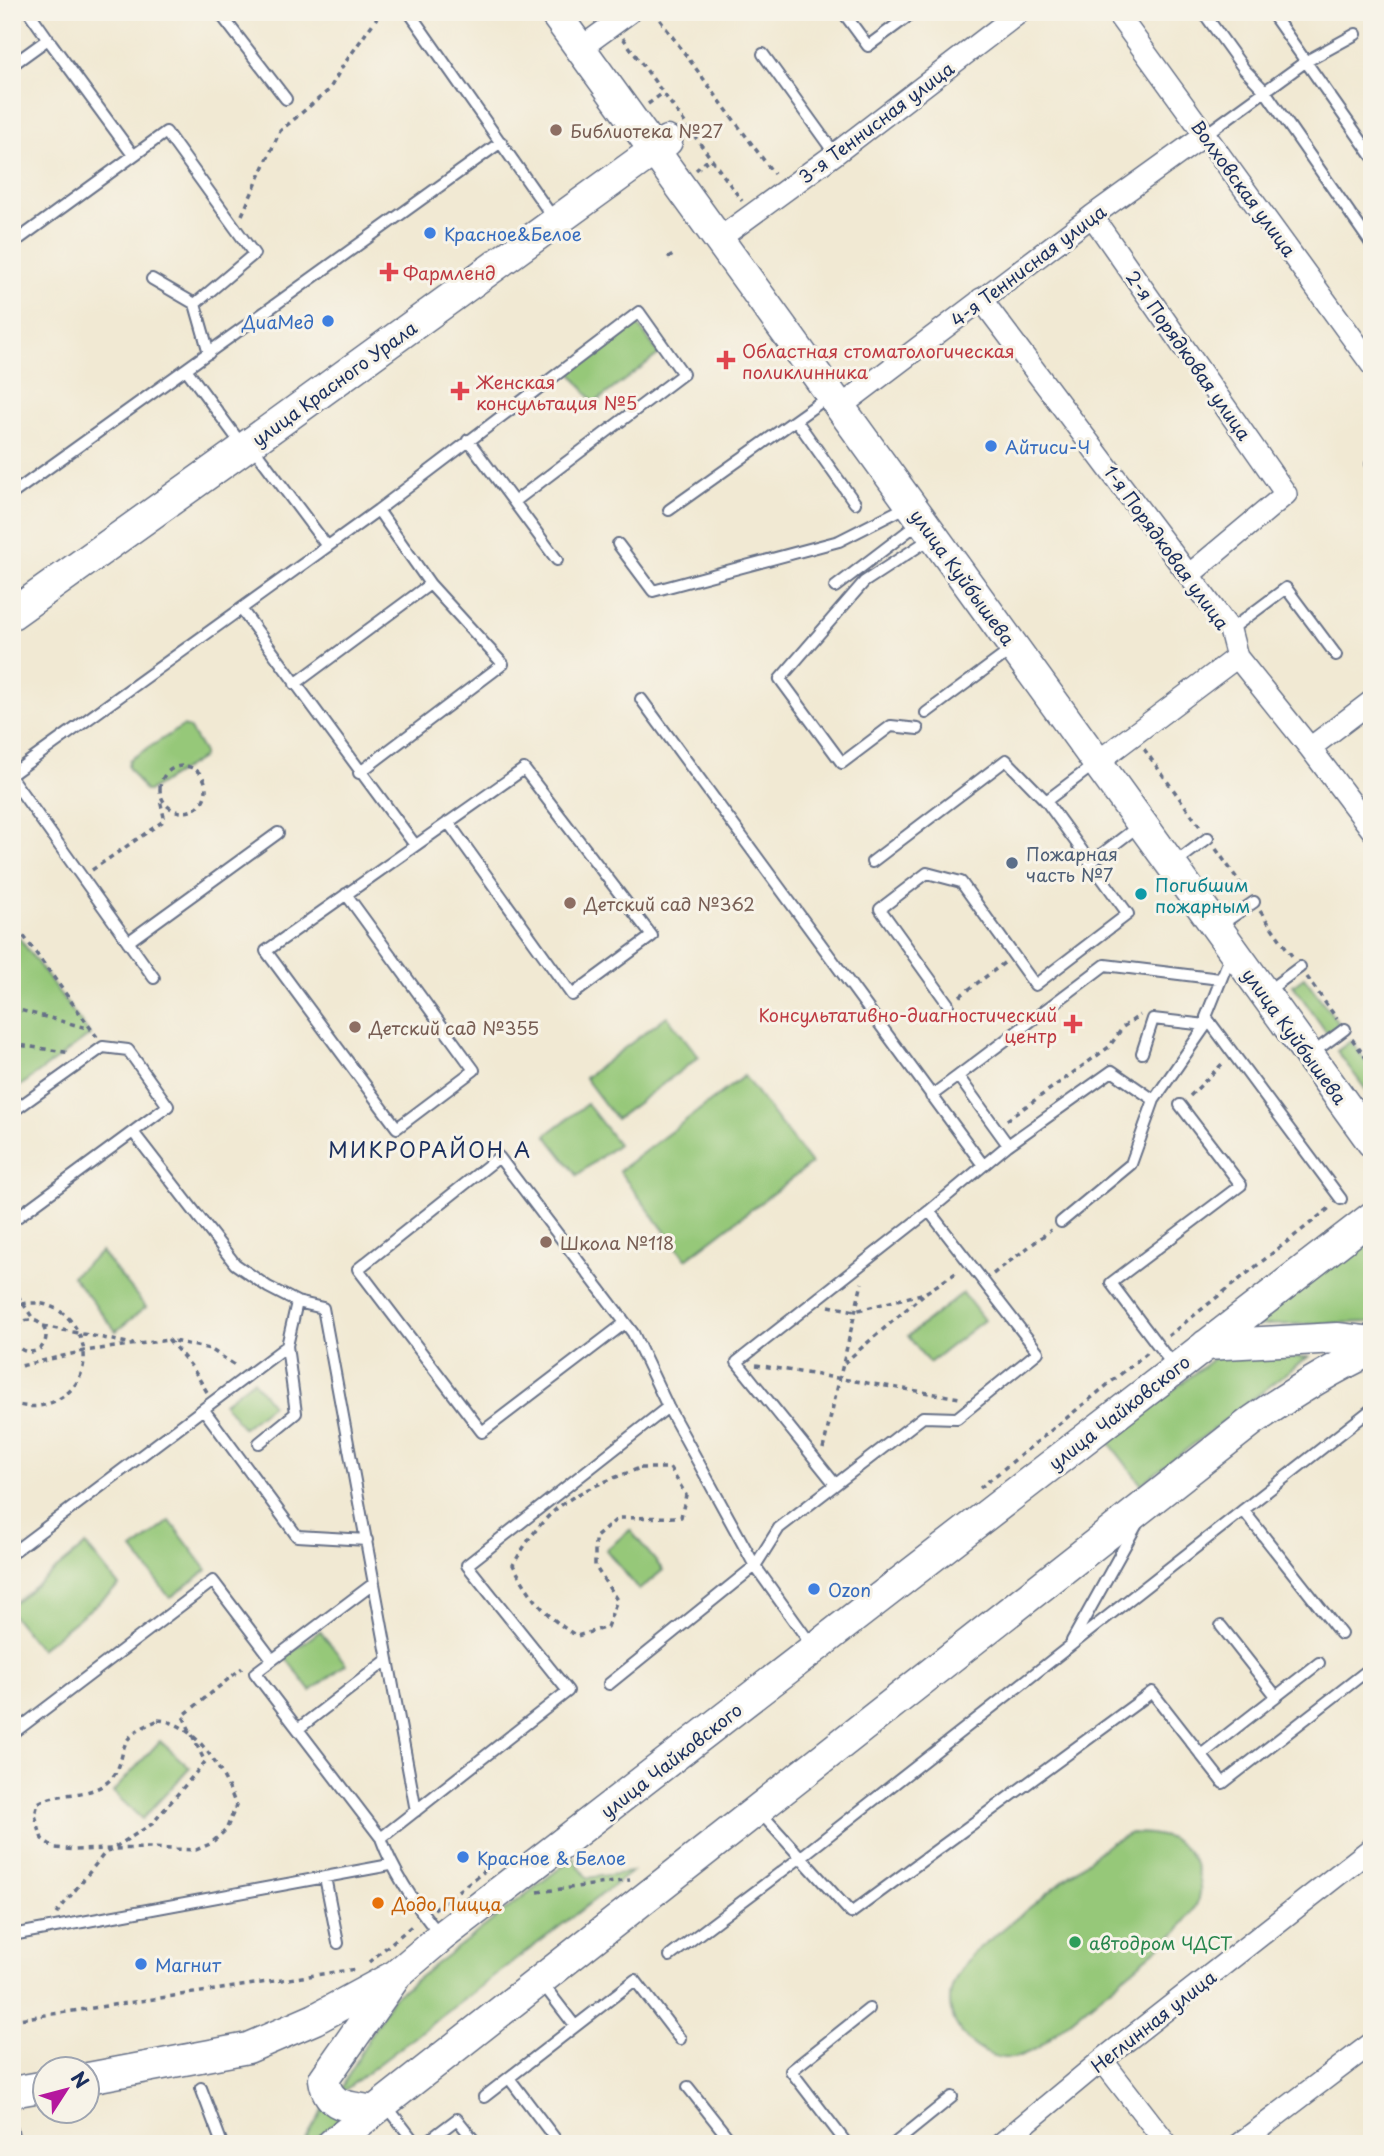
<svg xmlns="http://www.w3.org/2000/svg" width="1384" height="2156" viewBox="0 0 1384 2156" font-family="'Playpen Sans',sans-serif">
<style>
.green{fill:#96c879;stroke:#587c6c;stroke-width:2}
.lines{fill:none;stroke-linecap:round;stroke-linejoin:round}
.lane-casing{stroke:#667087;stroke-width:14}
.street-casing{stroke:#667087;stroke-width:24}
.secondary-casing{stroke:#667087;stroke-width:33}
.path{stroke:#667087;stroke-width:3.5;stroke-dasharray:5 5;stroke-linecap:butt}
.lane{stroke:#fff;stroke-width:10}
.street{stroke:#fff;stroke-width:21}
.secondary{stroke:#fff;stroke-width:30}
.education-dot{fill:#8d6e63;stroke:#f7f3e8;stroke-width:2.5}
.shop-dot{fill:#3f7fe0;stroke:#f7f3e8;stroke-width:2.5}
.health-dot{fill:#e0444e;stroke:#f7f3e8;stroke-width:2.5}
.service-dot{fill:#5c6f8a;stroke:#f7f3e8;stroke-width:2.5}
.culture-dot{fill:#0f9aa8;stroke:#f7f3e8;stroke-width:2.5}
.food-dot{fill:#e8710a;stroke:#f7f3e8;stroke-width:2.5}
.leisure-dot{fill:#2e9e5b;stroke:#f7f3e8;stroke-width:2.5}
.labels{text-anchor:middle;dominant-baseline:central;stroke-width:6;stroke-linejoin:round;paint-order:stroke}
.street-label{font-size:18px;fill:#1b2f5e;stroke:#f7f3e8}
.education-label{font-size:18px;fill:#785e54;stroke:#f7f3e8;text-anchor:start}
.shop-label{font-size:18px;fill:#366cbe;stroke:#f7f3e8;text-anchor:start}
.health-label{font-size:18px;fill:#be3a42;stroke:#f7f3e8;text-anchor:start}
.service-label{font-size:18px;fill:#4e5e75;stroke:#f7f3e8;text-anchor:start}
.culture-label{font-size:18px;fill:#0d838f;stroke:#f7f3e8;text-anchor:start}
.food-label{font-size:18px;fill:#c56008;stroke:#f7f3e8;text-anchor:start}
.leisure-label{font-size:18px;fill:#27864d;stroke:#f7f3e8;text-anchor:start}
.quarter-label{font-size:21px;letter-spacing:2px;fill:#1b2f5e;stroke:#f7f3e8}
</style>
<rect width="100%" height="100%" fill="#f7f3e8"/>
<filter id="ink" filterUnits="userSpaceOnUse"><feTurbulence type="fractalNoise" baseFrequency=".0143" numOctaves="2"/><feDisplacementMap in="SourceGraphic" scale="14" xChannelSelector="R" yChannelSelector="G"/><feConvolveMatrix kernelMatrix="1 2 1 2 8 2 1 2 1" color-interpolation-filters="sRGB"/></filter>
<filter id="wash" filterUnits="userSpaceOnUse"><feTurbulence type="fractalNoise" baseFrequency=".00686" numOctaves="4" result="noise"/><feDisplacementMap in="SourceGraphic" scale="28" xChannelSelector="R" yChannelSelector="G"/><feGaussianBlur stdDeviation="1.57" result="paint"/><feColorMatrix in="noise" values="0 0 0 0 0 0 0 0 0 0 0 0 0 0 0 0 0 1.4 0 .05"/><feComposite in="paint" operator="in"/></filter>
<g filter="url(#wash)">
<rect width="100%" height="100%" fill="#f1e9d3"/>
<path class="green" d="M 636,322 L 659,354 L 594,403 L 570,371 Z
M 183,726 L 189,728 L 203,751 L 203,757 L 149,791 L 145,791 L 128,767 L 129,760 Z
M 12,928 L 90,1035 L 12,1092 Z
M 1304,977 L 1339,1024 L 1327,1033 L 1293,985 Z
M 667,1016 L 699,1057 L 616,1119 L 585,1078 Z
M 1351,1041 L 1372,1070 L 1372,1098 L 1337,1051 Z
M 744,1076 L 811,1164 L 686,1259 L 619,1171 Z
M 587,1104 L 618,1144 L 577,1175 L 546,1135 Z
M 1372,1227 L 1372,1322 L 1237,1326 Z
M 101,1252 L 146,1307 L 116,1331 L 72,1276 Z
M 963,1293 L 984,1320 L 929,1363 L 908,1336 Z
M 1308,1357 L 1141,1484 L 1108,1441 L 1214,1358 Z
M 253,1380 L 272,1405 L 243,1428 L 224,1403 Z
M 170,1521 L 207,1570 L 170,1598 L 133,1550 Z
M 630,1530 L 663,1570 L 639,1590 L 606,1550 Z
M 86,1545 L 119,1586 L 40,1649 L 12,1614 L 12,1605 Z
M 320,1631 L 346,1664 L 311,1691 L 285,1657 Z
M 160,1741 L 190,1768 L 142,1819 L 113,1792 Z
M 1131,1833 C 1163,1833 1192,1839 1198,1876 C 1199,1881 1201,1888 1200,1893 C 1198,1907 1186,1920 1178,1931 L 1038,2048 C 1030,2051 1020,2057 1012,2058 C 983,2061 950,2031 950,2002 C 949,1984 962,1968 972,1954 L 1110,1843 Z
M 573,1858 L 587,1878 L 631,1872 L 337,2096 L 391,1999 Z
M 326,2105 L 341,2118 L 308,2144 L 303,2144 Z"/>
</g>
<g filter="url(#ink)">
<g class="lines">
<defs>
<path id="lane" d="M 29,12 L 48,39
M 219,12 L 286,99
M 409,12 L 554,219
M 843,12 L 868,46 L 914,12
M 1203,12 L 1244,69 L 1265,91 L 1372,245
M 1271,12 L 1372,156
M 763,54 L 835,154
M 12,65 L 48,39 L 133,155
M 1206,134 L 1305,62 L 1356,34
M 12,244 L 166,132 L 254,254 L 195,304 L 209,353
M 152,279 L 195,304
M 186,369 L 242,445
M 796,420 L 855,503
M 468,440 L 557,560
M 252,446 L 327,546
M 1371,464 L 1372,466
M 12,494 L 501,142
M 669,510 L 829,396
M 618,544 L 653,591 L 839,541 L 908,506
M 835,587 L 920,522
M 241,609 L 415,845
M 1230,630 L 1286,588 L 1336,655
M 295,684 L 430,584
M 641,699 L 983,1165
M 926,713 L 1011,650
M 918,729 L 891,726 L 842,763 L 780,679 L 864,582 L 933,537
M 359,773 L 503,664 L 430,584 L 378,510
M 12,774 L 378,510 L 639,312 L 683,374 L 514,502
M 12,779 L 154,978
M 1046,801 L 1095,764
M 1183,857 L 1208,838
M 872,862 L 1006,760 L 1046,801 L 1128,914 L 1035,985 L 961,882 L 927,873 L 880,909 L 948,1004
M 1090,863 L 1141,824
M 346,894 L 474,1070 L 397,1128 L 266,951 L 524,769 L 652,936 L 572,995 L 448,822
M 1229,919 L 1254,902
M 128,942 L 278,833
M 1277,984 L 1300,967
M 1206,1017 L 1341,1199
M 1322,1046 L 1345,1029
M 1142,1053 L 1153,1019 L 1206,1025
M 931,1096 L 958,1076
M 12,1112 L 103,1047 L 128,1050 L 168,1106 L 12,1221
M 133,1132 L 235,1264 L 268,1287 L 297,1302 L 323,1308 L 416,1811
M 1008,1145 L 958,1076 L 1105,965 L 1220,979
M 1061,1222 L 1131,1164 L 1154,1100 L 1206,1025 L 1206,1017 L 1232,952
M 625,1323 L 482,1432 L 358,1269 L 499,1157 L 633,1333 L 668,1407 L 755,1566 L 813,1647
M 1175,1368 L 1111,1283 L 1241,1185 L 1180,1105
M 204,1410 L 297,1536 L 367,1540
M 259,1443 L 296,1413 L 287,1346
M 835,1484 L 737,1362 L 929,1211 L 1008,1145 L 1112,1071 L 1154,1100
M 1243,1510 L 1341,1634
M 12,1553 L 287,1346 L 297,1302
M 373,1584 L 255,1673 L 381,1838 C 394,1874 415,1905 440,1935
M 1221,1626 L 1276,1696
M 1072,1641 L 1137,1524
M 609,1684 L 755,1566 L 779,1528 L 923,1417 L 957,1418 L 1038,1352 L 929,1211
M 298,1729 L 387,1660
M 12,1734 L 213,1581 L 272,1659
M 1201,1755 L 1319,1663
M 758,1810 L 851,1913 L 1152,1692 L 1223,1783 L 1372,1667
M 381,1838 L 568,1691 L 467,1565 L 668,1407
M 325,1877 L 338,1943
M 12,1935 L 390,1865
M 670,1956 L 801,1857 L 1372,1409
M 542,1983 L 575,2026
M 509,2078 L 559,2144
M 688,2087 L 733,2144
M 201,2088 L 222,2144
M 484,2097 L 635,1980 L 680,2039
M 386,2105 L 416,2144
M 12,2130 L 14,2144
M 424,2144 L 457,2119 L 477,2144
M 847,2144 L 791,2071 L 869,2009
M 894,2144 L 952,2097"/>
<path id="street" d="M 1116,12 L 1372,365
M 593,39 L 630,12
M 1092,216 L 1286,494 L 1189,575
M 731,230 L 835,154 L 1020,12
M 981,299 L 1230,630 L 1237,657 L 1310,748 L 1372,830
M 852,398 L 1092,216 L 1206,134
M 1310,748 L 1372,701
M 1108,754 L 1237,657
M 1102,2060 L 1167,2144
M 1001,2144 L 1102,2060 L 1372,1848
M 1239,2144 L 1372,2043"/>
<path id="secondary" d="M 554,12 L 1372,1142
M 12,614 L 244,448 L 667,141
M 1206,1345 L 1337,1338 L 1372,1342
M 88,2078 L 248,2048 L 315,2019 L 396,1975 L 441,1937 L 1372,1217
M 12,2092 L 46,2086
M 374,2111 C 350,2106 328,2109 324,2079 L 394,1979
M 332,2144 L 1252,1421 C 1291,1394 1329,1370 1372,1350"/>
</defs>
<use href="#lane" class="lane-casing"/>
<use href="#street" class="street-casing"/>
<use href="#secondary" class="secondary-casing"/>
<path class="path" d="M 654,12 L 774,174
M 623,38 L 742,201
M 648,104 L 663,93
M 696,170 L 710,158
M 242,215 L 280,131 L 329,90 L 342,67 L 381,12
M 668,258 L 673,255
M 1144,749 L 1201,828
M160 789a23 23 0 1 1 46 0a23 23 0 1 1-46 0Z
M 1216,849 L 1246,891
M 92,870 L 162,822 L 164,817 L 160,800
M 1260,911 L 1292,956
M 12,920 L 97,1037
M 12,938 L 21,932
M 1307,977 L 1337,1019
M 960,996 L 1004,963
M 12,1008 L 91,1029
M 1352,1039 L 1372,1066
M 12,1044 L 71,1053
M 1190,1096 L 1224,1062
M 1007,1120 L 1109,1047 L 1123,1027 L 1140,1015
M 993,1274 L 1051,1230
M 12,1287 L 34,1320
M 829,1306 L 855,1311 L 925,1293 L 959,1271
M 12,1307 C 75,1283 114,1373 55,1401 C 41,1408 26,1408 12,1403
M14 1336a16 16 0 1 1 32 0a16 16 0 1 1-32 0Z
M 43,1326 L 133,1344
M 1168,1336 L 1332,1206
M 844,1363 L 923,1295
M 12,1364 L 21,1366 L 84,1351 L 169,1340
M 756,1365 L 960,1398
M 207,1392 L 192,1367 L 169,1340 L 210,1349 L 238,1367
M 823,1449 L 862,1283
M 640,1468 L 670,1468 L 686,1495 L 681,1517 L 618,1518 L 595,1538 L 595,1566 L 617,1600 L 607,1627 L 577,1636 C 545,1617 531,1597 513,1565 C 549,1502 574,1493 640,1468 Z
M 980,1488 L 1148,1352
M 158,1720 C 197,1722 225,1774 236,1806 L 226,1830 L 210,1844 L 196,1850 L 148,1848 L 75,1850 L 55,1848 L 42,1839 L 35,1815 L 38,1803 C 59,1791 85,1798 105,1784 C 126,1769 118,1749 130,1737 C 137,1729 148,1725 158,1720 Z
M 538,1892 L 630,1880
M 434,1909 L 490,1867
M 56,1914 L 104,1854 L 152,1824 L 205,1762 L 183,1716 L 242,1668
M 369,1962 L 414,1924
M 12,2007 L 15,2019
M 12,2020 L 356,1969"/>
<use href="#lane" class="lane"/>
<use href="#street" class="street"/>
<use href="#secondary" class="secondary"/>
</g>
</g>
<g class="education-dot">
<circle cx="556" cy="130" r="7"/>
<circle cx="570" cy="903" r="7"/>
<circle cx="355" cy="1027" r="7"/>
<circle cx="546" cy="1242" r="7"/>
</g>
<g class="shop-dot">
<circle cx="430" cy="233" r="7"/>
<circle cx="328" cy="321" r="7"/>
<circle cx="991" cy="446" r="7"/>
<circle cx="814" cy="1589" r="7"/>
<circle cx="463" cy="1857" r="7"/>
<circle cx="141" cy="1964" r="7"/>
</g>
<g class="health-dot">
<path d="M385.5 261.5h7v7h7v7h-7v7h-7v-7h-7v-7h7z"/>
<path d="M722.5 349.5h7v7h7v7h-7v7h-7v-7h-7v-7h7z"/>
<path d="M456.5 380.5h7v7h7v7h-7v7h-7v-7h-7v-7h7z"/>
<path d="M1069.5 1013.5h7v7h7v7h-7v7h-7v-7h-7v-7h7z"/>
</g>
<circle class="service-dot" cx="1012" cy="863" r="7"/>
<circle class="culture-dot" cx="1141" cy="894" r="7"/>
<circle class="food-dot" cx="378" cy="1903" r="7"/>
<circle class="leisure-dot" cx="1075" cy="1942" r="7"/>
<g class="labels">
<g class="street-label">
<text transform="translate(876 122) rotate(-37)">3-я Теннисная улица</text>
<text transform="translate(1244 188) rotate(54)">Волховская улица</text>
<text transform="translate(1028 265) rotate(-37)">4-я Теннисная улица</text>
<text transform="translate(1189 355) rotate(55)">2-я Порядковая улица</text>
<text transform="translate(334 383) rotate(-36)">улица Красного Урала</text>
<text transform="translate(1167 547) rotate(54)">1-я Порядковая улица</text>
<text transform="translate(963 577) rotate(54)">улица Куйбышева</text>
<text transform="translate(1295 1036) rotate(54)">улица Куйбышева</text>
<text transform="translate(1119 1412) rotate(-38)">улица Чайковского</text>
<text transform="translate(671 1760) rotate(-38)">улица Чайковского</text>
<text transform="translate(1153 2021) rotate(-38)">Неглинная улица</text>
</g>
<g class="education-label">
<text x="570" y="130">Библиотека №27</text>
<text x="584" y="903">Детский сад №362</text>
<text x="369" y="1027">Детский сад №355</text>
<text x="560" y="1242">Школа №118</text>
</g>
<g class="shop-label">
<text x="444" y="233">Красное&amp;Белое</text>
<text x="314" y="321" text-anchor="end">ДиаМед</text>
<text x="1005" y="446">Айтиси-Ч</text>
<text x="828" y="1589">Ozon</text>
<text x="477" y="1857">Красное &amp; Белое</text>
<text x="155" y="1964">Магнит</text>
</g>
<g class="health-label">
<text x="403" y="272">Фармленд</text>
<text x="742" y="350">Областная стоматологическая<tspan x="742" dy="21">поликлинника</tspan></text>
<text x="476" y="381">Женская<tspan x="476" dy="21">консультация №5</tspan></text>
<text x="1057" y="1014" text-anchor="end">Консультативно-диагностический<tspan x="1057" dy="21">центр</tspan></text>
</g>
<g class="service-label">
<text x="1026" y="853">Пожарная<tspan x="1026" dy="21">часть №7</tspan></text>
</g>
<g class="culture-label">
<text x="1155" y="884">Погибшим<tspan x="1155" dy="21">пожарным</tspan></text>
</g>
<g class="food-label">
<text x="392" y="1903">Додо Пицца</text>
</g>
<g class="leisure-label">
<text x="1089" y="1942">автодром ЧДСТ</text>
</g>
<g class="quarter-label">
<text x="430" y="1149">МИКРОРАЙОН А</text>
</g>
</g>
<rect width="1384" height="2156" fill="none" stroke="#f7f3e8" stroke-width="42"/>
<g transform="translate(66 2090) rotate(54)"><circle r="33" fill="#f7f3e8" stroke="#9fa5b1" stroke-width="2"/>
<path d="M0-5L12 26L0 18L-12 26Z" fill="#b5179e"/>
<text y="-10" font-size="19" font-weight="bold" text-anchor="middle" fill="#1b2f5e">N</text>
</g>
</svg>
